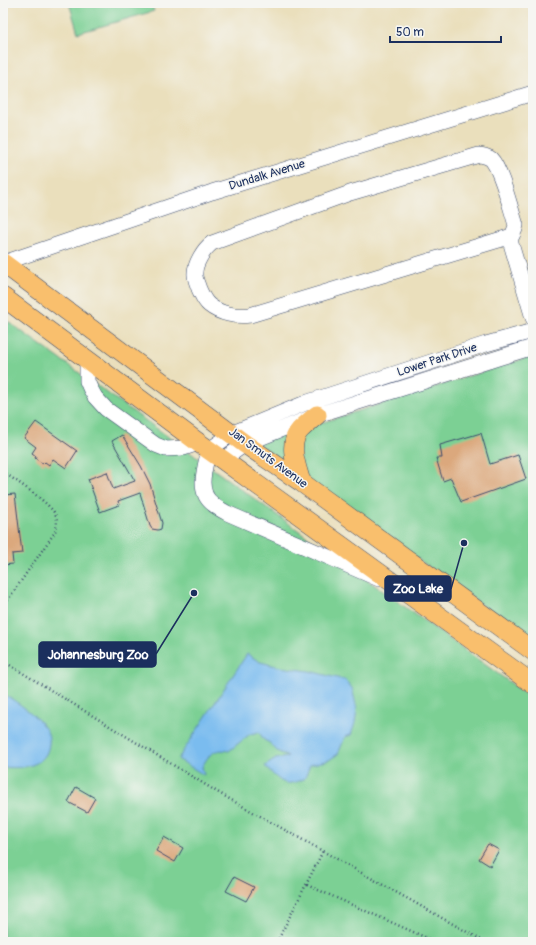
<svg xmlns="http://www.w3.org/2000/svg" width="536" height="945" viewBox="0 0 536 945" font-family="Pangolin,sans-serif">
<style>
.green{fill:#7bd094;stroke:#4b8079}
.water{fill:#7abcef;stroke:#4a76a6}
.building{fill:#dba87d}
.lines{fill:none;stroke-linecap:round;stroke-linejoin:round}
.minor-casing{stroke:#3a496c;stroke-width:16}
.major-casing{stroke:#3a496c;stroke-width:20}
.path{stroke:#3a496c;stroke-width:2.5;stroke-dasharray:1 3;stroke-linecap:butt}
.minor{stroke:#fff;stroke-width:15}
.major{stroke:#f9bf6d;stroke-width:19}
.labels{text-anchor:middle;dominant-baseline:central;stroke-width:3;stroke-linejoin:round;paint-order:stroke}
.street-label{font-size:12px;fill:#1b2f5e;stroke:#f6f6f2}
.leader{fill:none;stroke:#1b2f5e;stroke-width:1.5}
.callout-dot{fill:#1b2f5e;stroke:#f6f6f2;stroke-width:1.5}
.callout{fill:#1b2f5e;stroke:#1b2f5e;stroke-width:1.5}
.callout-label{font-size:13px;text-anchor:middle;font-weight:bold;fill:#fff}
</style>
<rect width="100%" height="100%" fill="#f6f6f2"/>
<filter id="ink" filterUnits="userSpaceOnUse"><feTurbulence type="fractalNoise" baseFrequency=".025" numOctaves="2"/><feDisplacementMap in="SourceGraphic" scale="8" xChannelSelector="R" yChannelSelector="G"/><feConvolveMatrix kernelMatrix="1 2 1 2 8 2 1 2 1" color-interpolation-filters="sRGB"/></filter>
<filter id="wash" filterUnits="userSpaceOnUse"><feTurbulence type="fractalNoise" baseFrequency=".012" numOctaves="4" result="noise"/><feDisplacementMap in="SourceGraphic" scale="16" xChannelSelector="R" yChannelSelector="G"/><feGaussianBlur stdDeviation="0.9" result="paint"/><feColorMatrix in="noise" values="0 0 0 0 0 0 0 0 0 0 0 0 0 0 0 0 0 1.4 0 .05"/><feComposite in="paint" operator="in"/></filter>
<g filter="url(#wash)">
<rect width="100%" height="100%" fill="#eadfbc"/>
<path class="green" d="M 69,3 L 151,3 L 154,11 L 78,33 Z
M 3,318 L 533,699 L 533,942 L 3,942 Z
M 533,356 L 533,642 L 257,443 Z"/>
<path class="water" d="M 247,654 L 260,662 L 280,667 L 309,671 L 345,680 L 352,688 L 357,709 L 355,723 L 351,735 L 345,737 L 338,754 L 329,760 L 310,765 L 305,778 C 300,781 292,784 286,783 C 280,782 269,771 265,766 L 276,759 L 288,757 L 277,751 L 270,743 L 264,740 L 259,732 L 250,734 L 229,751 C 214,748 209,754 202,767 L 204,775 L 178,759 Z
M 3,694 L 4,694 C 18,703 34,713 44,727 C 48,731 50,739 49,744 C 47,767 21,769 3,767 Z"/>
<g id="blocks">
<path class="building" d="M 36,422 L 77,451 L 66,468 L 53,459 L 49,465 L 45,462 L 43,464 L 35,458 L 36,456 L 32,453 L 36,447 L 24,438 Z
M 481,433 L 490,464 L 518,455 L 526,479 L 461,502 L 451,478 L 443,481 L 436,458 L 442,458 L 440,445 Z
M 122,435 L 141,466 L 150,484 L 162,523 L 161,529 L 158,530 L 152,529 L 150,526 L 140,493 L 118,501 L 119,505 L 100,512 L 88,479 L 107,472 L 113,489 L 135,481 L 112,441 Z
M 15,494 L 22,553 L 12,554 L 13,564 L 3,565 L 3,495 Z
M 76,787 L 95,798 L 87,812 L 68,802 Z
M 164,837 L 183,848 L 175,862 L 156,851 Z
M 488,844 L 499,850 L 490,866 L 479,859 Z
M 234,877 L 254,887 L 246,901 L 226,891 Z"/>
</g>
</g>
<g filter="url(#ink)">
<use href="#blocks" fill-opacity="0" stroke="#3a496c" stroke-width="1"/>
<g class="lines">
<defs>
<path id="minor" d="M 479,155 C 484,156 487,156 491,159 C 501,169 511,210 516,225 L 515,229 L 512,236 L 250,315 C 237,317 220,314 209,305 C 204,301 202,295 199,289 C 198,285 195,280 195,275 C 194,264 204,249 212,243 L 350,193 Z
M 509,237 L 533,318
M 3,263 L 212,192 L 533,93
M 87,359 L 87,381 L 90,388 L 95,397 L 106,409 L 156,445 L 166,449 L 184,448 L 199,443
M 223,460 L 245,444 L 317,415 L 533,347
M 379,579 L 227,513 C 222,510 217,508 213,504 C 196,492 205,467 209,450 L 233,433 L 308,402 L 486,344 L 533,331"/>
<path id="major" d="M 3,263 L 245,444 L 301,482 L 533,651
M 3,297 L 199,443 L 223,460 L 533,684
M 301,482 C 297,467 287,444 300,430 C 305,425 311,420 317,415"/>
</defs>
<use href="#minor" class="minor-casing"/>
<use href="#major" class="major-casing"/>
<path class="path" d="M 3,472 C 15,480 52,504 56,516 C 58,521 56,528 55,532 L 3,607
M 3,661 L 219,793 L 485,942
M 307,885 L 436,942
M 277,942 L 323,851"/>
<use href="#minor" class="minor"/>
<use href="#major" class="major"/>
</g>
</g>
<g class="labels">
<g class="street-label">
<text transform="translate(267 175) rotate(-17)">Dundalk Avenue</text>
<text transform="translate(437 360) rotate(-18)">Lower Park Drive</text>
<text transform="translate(268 458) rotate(36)">Jan Smuts Avenue</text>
</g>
</g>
<path class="leader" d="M464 543L451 589M194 593L156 654"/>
<g class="callout-dot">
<circle cx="464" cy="543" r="4"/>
<circle cx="194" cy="593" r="4"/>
</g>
<g class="callout">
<rect x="385" y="576" width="66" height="25" rx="4"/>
<rect x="39" y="642" width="117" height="25" rx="4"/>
</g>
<g class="callout-label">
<text x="418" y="593">Zoo Lake</text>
<text x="98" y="659">Johannesburg Zoo</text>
</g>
<rect width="536" height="945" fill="none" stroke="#f6f6f2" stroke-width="16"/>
<path d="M390 36v6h111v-6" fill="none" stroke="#1b2f5e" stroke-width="2"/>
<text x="396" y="36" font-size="12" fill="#1b2f5e" stroke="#f6f6f2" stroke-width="3" paint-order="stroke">50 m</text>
</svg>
